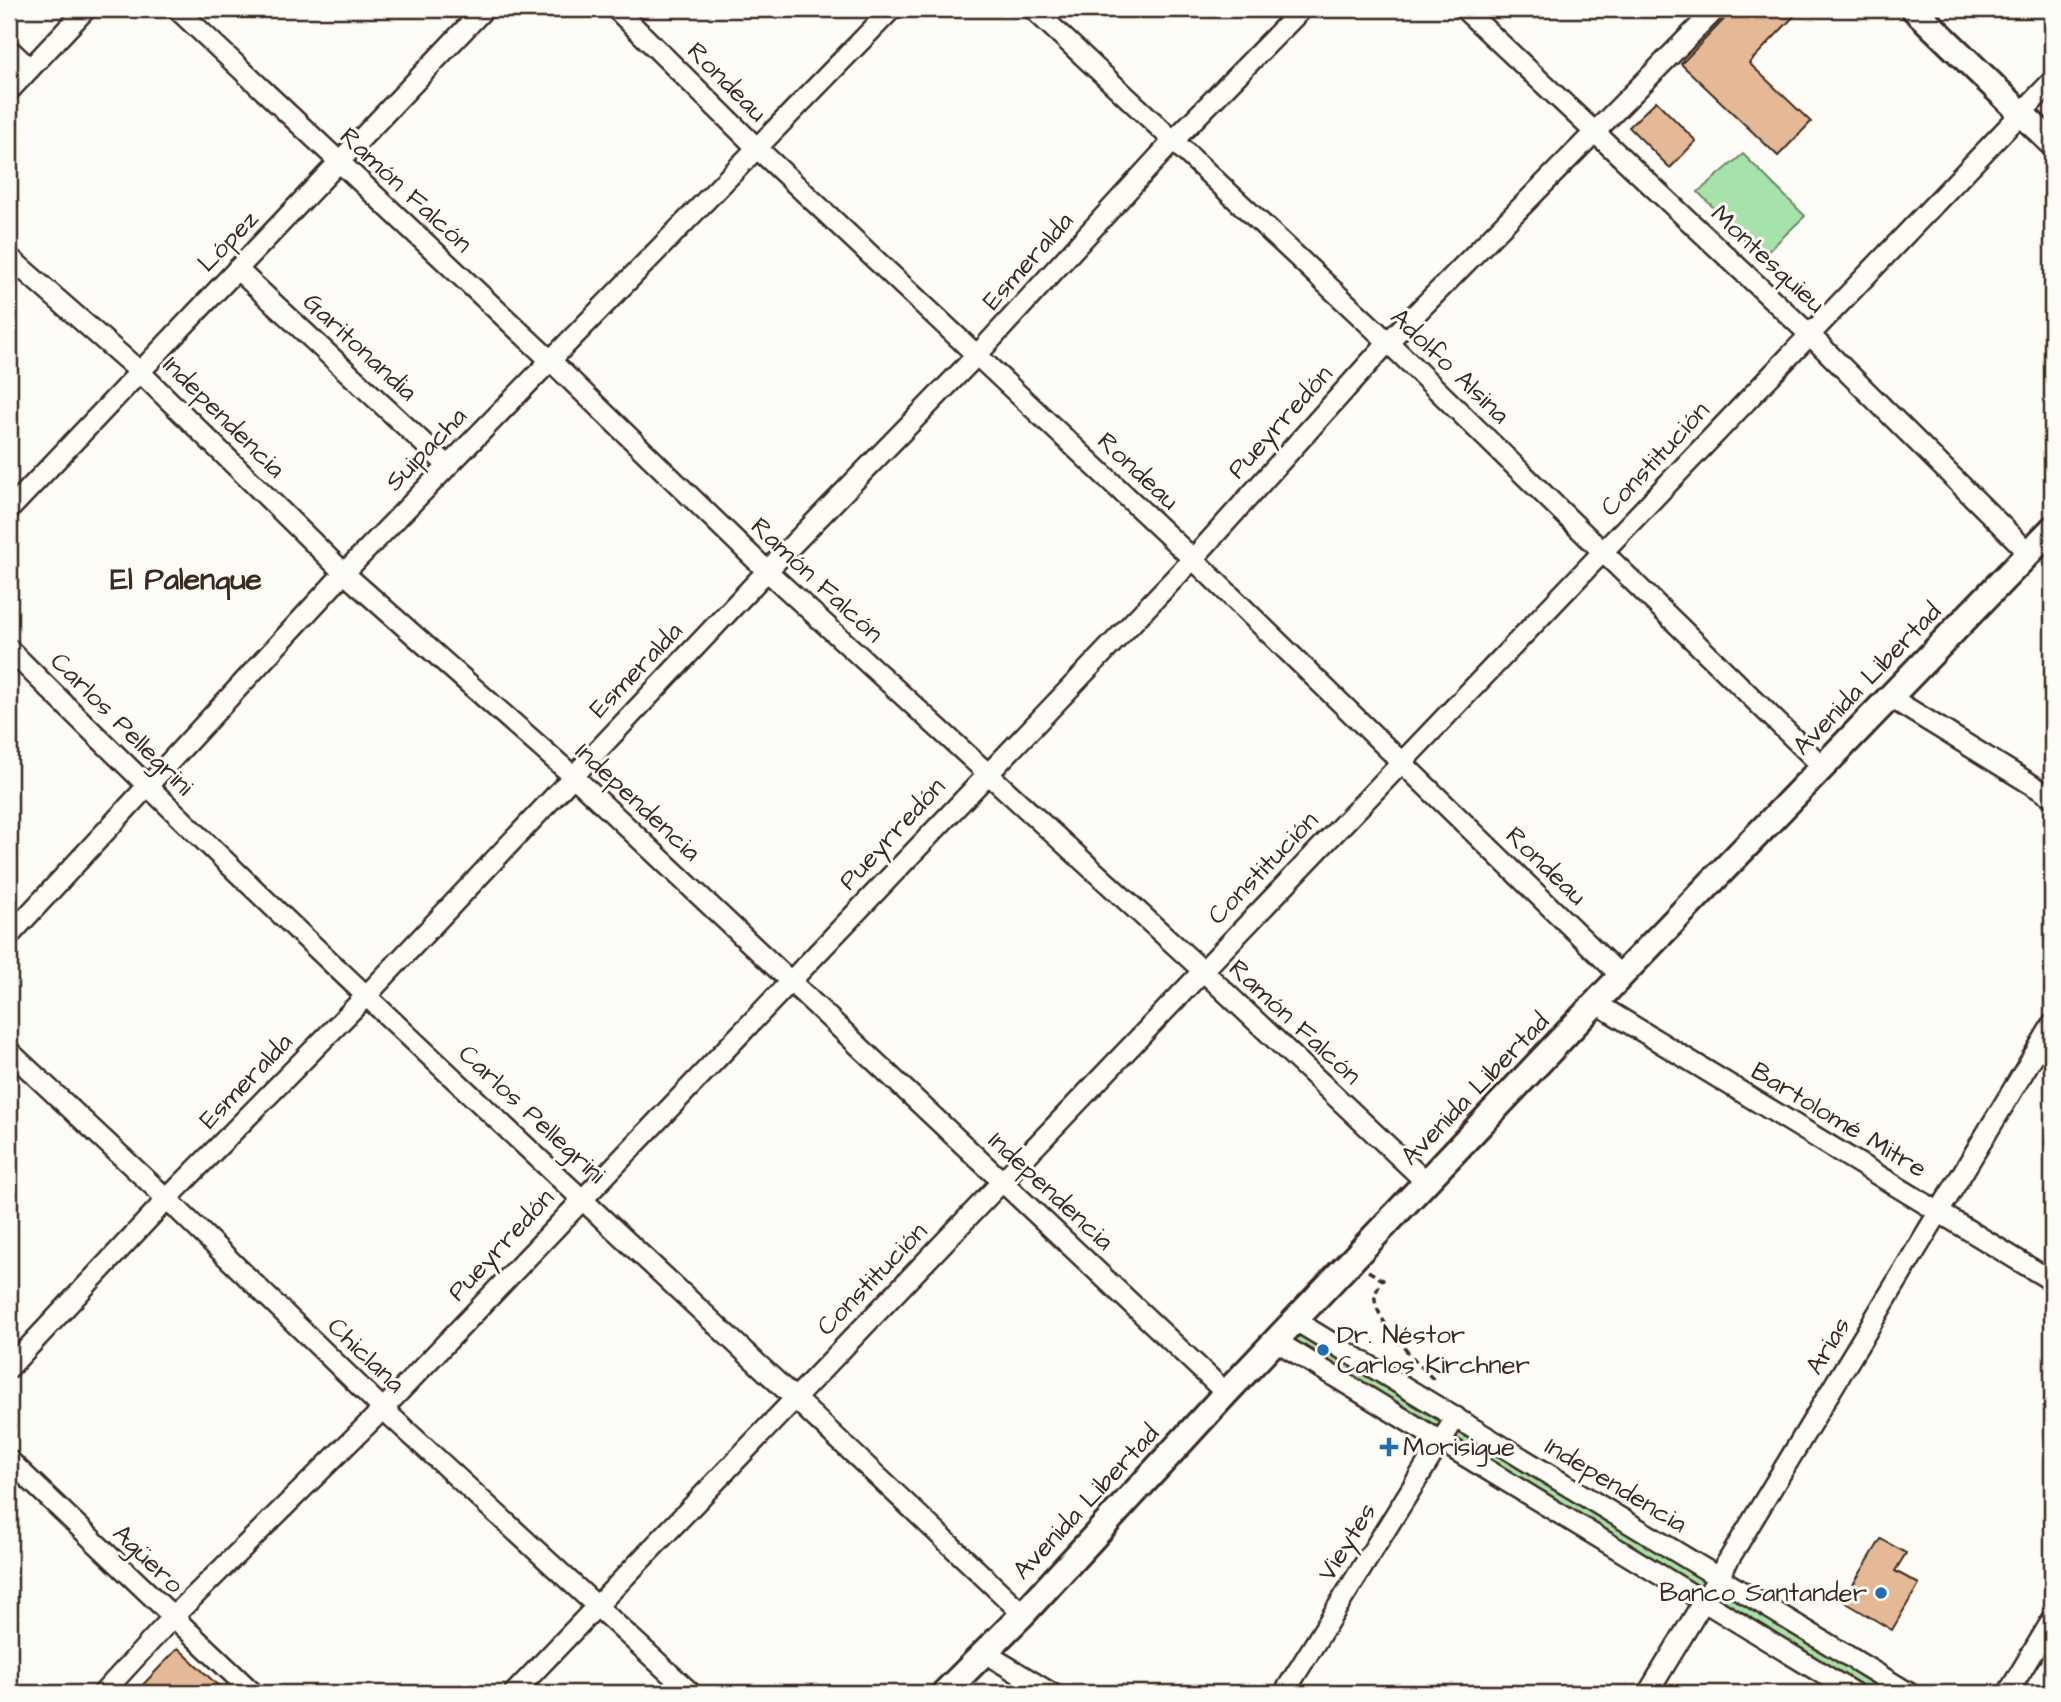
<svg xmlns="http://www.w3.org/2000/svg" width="2061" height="1702" viewBox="0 0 2061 1702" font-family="'Architects Daughter',sans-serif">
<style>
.green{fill:#a5e3aa;stroke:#708664;stroke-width:2}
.building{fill:#e5b995;stroke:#3b2a1e;stroke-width:2}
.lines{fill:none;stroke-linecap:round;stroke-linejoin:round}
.minor-casing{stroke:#3b2a1e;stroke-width:24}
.major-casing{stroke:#3b2a1e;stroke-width:30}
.path{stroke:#3b2a1e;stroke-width:3.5;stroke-dasharray:7 5;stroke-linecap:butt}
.minor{stroke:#fdfcf7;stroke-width:19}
.major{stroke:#fdfcf7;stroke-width:24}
.poi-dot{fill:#1f6fb2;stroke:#fdfcf7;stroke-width:2.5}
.labels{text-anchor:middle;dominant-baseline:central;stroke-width:6;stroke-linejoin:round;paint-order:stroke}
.street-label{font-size:26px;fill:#3b2a1e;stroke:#fdfcf7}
.poi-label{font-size:26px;fill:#3b2a1e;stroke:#fdfcf7;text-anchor:start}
.quarter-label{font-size:30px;font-weight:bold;fill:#3b2a1e;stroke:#fdfcf7}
</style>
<rect width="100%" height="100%" fill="#fdfcf7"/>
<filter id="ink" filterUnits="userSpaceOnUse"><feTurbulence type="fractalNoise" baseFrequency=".0143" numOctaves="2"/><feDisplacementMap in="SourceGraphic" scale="14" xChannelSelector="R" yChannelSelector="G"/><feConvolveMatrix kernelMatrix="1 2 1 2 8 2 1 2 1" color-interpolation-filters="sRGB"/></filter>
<g filter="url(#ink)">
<path class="green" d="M 1743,154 L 1805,216 L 1762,257 L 1698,192 Z
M 1296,1321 L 1909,1693 L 1854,1693 L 1276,1341 Z"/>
<path class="building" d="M 1734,9 L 1801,9 L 1749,63 L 1811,122 L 1778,156 L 1681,64 Z
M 1656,101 L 1696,141 L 1670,168 L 1629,127 Z
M 1881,1539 L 1906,1553 L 1895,1571 L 1919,1584 L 1892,1630 L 1843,1601 Z
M 178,1648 L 226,1693 L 135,1693 Z"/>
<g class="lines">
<defs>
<path id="minor" d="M 177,9 L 551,361 L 767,571 L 1202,970 L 1427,1183
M 616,9 L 758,149 L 1193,559 L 1621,976
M 1033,9 L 1388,342 L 1824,768
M 1464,9 L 1809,334 L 2029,553
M 9,49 L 30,69
M 9,91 L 86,9
M 9,257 L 138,370 L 344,573 L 572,775 L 1226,1393
M 237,269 L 447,465
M 9,510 L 484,9
M 9,649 C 339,979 685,1292 1023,1614
M 1891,698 L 2052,797
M 9,936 L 344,573 L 892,9
M 1597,1004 L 2052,1281
M 9,1051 L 167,1199 L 383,1409 L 691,1693
M 1296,1321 L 1909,1693
M 1276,1341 L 1854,1693
M 9,1368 L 167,1199 L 366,996 L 767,571 L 977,355 L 1173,141 L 1302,9
M 9,1460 L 253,1693
M 985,1653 L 1051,1693
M 103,1693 L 172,1618 L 383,1409 L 1193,559 L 1388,342 L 1716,9
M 514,1693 L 2052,81
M 1284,1693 L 1456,1417
M 1648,1693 L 2052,1025
M 2008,1693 L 2052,1620"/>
<path id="major" d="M 1914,9 L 2052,143
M 944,1693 L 1023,1614 L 1226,1393 L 1621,976 L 2052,529"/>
</defs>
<use href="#minor" class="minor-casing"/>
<use href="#major" class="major-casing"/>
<path class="path" d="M 1368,1271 L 1383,1280 C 1379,1286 1374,1293 1375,1300 C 1378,1324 1418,1363 1434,1380"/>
<use href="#minor" class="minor"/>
<use href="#major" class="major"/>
</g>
</g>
<g class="poi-dot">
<circle cx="1323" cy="1350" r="7"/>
<path d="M1385.5 1436.5h7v7h7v7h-7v7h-7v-7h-7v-7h7z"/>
<circle cx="1881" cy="1593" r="7"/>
</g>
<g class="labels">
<g class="street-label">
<text transform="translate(727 82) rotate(45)">Rondeau</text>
<text transform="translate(406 190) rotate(43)">Ramón Falcón</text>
<text transform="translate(228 241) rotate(-46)">López</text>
<text transform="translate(1768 259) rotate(43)">Montesquieu</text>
<text transform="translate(1028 261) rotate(-48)">Esmeralda</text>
<text transform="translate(360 347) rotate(43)">Garitonandia</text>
<text transform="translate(1450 366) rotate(44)">Adolfo Alsina</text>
<text transform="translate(224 417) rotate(45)">Independencia</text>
<text transform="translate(1280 422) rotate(-48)">Pueyrredón</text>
<text transform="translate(426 449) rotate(-46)">Suipacha</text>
<text transform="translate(1655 459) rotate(-47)">Constitución</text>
<text transform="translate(1138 471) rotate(43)">Rondeau</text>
<text transform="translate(817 580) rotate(43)">Ramón Falcón</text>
<text transform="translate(636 670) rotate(-46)">Esmeralda</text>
<text transform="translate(1867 679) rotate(-46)">Avenida Libertad</text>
<text transform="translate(122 724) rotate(45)">Carlos Pellegrini</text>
<text transform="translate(638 802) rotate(43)">Independencia</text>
<text transform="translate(892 834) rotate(-47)">Pueyrredón</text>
<text transform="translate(1546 866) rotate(44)">Rondeau</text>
<text transform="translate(1263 868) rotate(-46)">Constitución</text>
<text transform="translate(1295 1022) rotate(43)">Ramón Falcón</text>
<text transform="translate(246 1081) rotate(-46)">Esmeralda</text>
<text transform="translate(1475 1089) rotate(-46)">Avenida Libertad</text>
<text transform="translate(532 1114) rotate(43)">Carlos Pellegrini</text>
<text transform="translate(1839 1120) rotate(31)">Bartolomé Mitre</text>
<text transform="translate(1051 1191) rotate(43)">Independencia</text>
<text transform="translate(501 1245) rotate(-47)">Pueyrredón</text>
<text transform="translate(872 1279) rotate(-46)">Constitución</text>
<text transform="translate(1828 1346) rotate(-59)">Arias</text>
<text transform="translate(366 1355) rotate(44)">Chiclana</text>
<text transform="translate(1616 1485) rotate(31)">Independencia</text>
<text transform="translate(1086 1502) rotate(-47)">Avenida Libertad</text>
<text transform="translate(1347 1542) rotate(-58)">Vieytes</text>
<text transform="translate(148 1559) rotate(44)">Agüero</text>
</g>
<g class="poi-label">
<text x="1337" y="1335">Dr. Néstor<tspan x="1337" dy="30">Carlos Kirchner</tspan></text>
<text x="1403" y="1447">Morisigue</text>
<text x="1867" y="1593" text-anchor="end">Banco Santander</text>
</g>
<g class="quarter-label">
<text x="186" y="580">El Palenque</text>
</g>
</g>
<rect width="2061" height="1702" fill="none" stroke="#fdfcf7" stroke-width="35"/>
<rect x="18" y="18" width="2026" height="1667" fill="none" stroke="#3b2a1e" stroke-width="2.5" filter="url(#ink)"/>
</svg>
